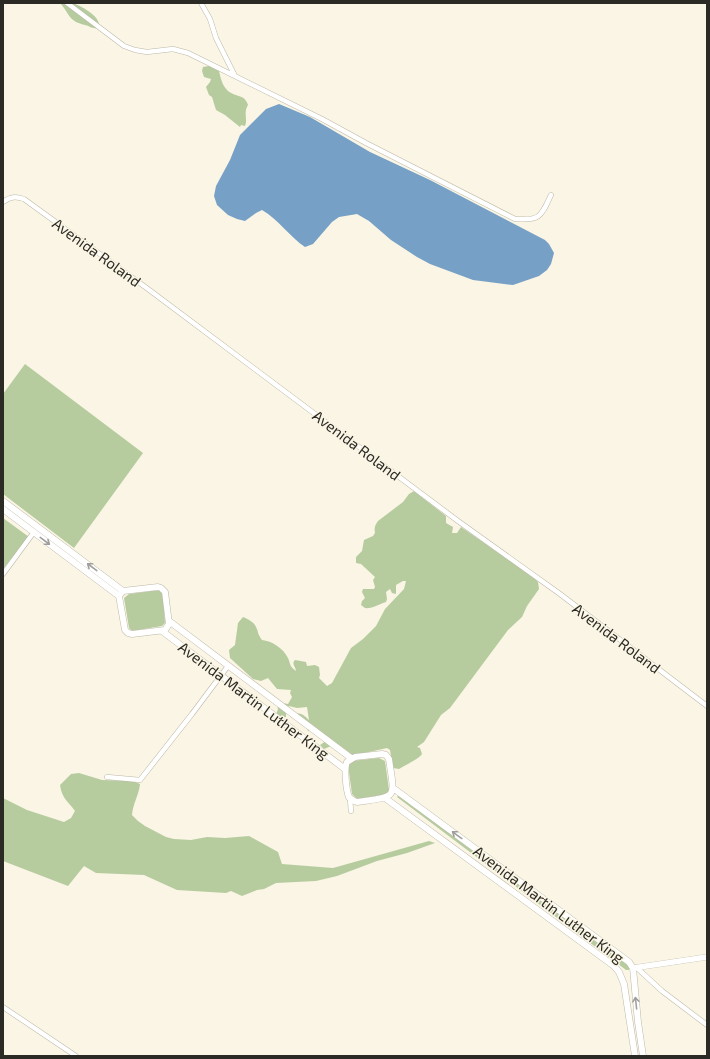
<svg xmlns="http://www.w3.org/2000/svg" width="710" height="1059" viewBox="0 0 710 1059" font-family="'Exo 2',sans-serif">
<style>
.green{fill:#b6cc9f}
.water{fill:#76a0c6}
.lines{fill:none;stroke-linecap:round;stroke-linejoin:round}
.minor-casing{stroke:#bdb8a8;stroke-width:5.5}
.tertiary-casing{stroke:#bdb8a8;stroke-width:6}
.secondary-casing{stroke:#bdb8a8;stroke-width:7}
.minor{stroke:#fff;stroke-width:4.5}
.tertiary{stroke:#fff;stroke-width:5.5}
.secondary{stroke:#fff;stroke-width:6}
.oneway{stroke:#a09f9c}
.labels{text-anchor:middle;dominant-baseline:central;stroke-width:3;stroke-linejoin:round;paint-order:stroke}
.street-label{font-size:15px;fill:#2c2a24;stroke:#faf5e4}
</style>
<rect width="100%" height="100%" fill="#faf5e4"/>
<path class="green" d="M 60,3 C 64,3 69,2 73,3 C 81,6 98,15 99,24 L 97,28 C 92,29 90,26 85,25 C 68,21 70,14 60,3 Z
M 209,66 L 219,71 C 221,79 222,85 228,91 C 235,97 245,94 248,105 C 243,113 248,119 245,126 L 241,125 L 240,127 L 225,115 L 216,110 L 212,97 L 209,95 L 206,87 L 210,82 L 211,79 L 204,77 L 202,71 L 203,67 Z
M 25,364 L 143,453 L 74,548 L 3,494 L 3,394 Z
M 414,491 L 446,516 L 446,523 L 453,527 L 452,533 L 457,533 L 461,527 L 530,574 L 538,582 L 539,589 L 527,606 L 522,617 L 508,630 L 450,708 L 441,715 L 424,742 L 417,747 L 420,748 L 422,754 C 419,759 405,765 399,769 L 393,768 L 390,750 L 387,748 L 351,756 L 331,746 L 324,749 L 320,745 L 326,741 L 315,731 L 308,731 L 306,725 L 304,726 L 299,723 L 297,720 L 291,717 L 290,716 C 299,711 303,714 309,720 L 307,707 L 297,708 L 289,706 L 286,709 L 286,717 L 282,718 L 276,715 L 278,709 L 277,704 L 282,703 L 288,704 L 292,697 L 290,693 L 291,690 L 277,689 L 268,678 L 261,681 L 253,679 L 230,658 L 229,650 L 235,645 L 238,623 L 243,617 C 248,619 254,622 256,627 C 259,633 257,633 262,640 C 272,641 283,648 288,658 C 291,665 289,666 296,671 C 296,667 291,664 295,660 L 306,662 L 307,666 L 315,665 L 319,667 L 320,675 L 319,678 L 327,686 L 332,683 L 351,648 L 363,639 L 376,626 L 385,609 L 404,589 L 406,581 L 403,581 L 396,585 L 396,594 L 392,593 L 390,589 L 386,592 L 387,599 L 386,602 C 379,604 372,609 365,608 L 361,605 L 362,601 L 365,598 L 362,592 L 363,589 L 374,589 L 375,587 L 373,580 L 375,577 L 361,564 L 356,563 L 356,557 L 362,551 L 364,540 L 373,536 L 375,533 C 374,528 375,525 378,521 L 403,502 L 409,494 Z
M 3,518 L 29,537 L 3,569 Z
M 159,590 L 163,593 L 165,623 L 162,626 L 132,631 L 129,628 L 124,598 L 129,594 Z
M 379,758 L 385,761 L 389,790 L 388,794 L 357,799 L 352,794 L 348,765 L 351,761 Z
M 79,773 L 102,780 L 133,781 L 140,784 C 139,795 133,803 132,815 L 138,821 L 145,826 L 166,837 L 174,839 L 191,840 L 207,837 L 225,838 L 249,836 L 278,852 L 282,864 L 333,868 L 429,841 L 435,843 L 407,853 L 377,861 L 337,876 L 316,881 L 276,883 L 264,889 L 257,890 L 242,896 L 231,891 L 226,893 L 177,890 L 144,875 L 96,873 L 84,866 L 68,886 L 3,861 L 3,798 L 27,810 L 64,822 L 71,818 L 75,811 C 68,801 62,799 60,785 L 71,774 Z
M 400,794 L 629,966 L 629,970 L 626,970 L 397,797 Z"/>
<path class="water" d="M 279,104 L 310,117 L 370,152 L 430,180 L 545,240 L 549,244 L 554,253 L 551,264 L 547,270 L 539,276 L 513,285 L 473,280 L 430,264 L 417,257 L 391,240 L 369,221 L 357,214 L 339,217 L 332,222 L 313,244 L 305,247 C 290,237 278,219 262,210 L 256,213 L 245,221 L 237,219 L 228,215 L 217,205 L 214,196 L 216,186 L 230,160 L 240,135 L 266,109 Z"/>
<g class="lines">
<defs>
<path id="minor" d="M 67,3 L 124,46 L 135,50 L 147,52 L 173,49 L 188,53 L 322,119 L 366,143 L 515,219 C 541,221 541,216 551,195
M 201,3 L 210,19 L 216,38 L 234,74
M 3,202 C 10,197 15,196 24,199 L 148,289 L 458,521 L 560,594 L 707,706
M 3,574 L 34,532
M 107,777 L 140,780 L 192,714 L 228,666
M 350,799 L 351,811
M 636,967 L 662,991 L 707,1025
M 3,1007 L 76,1056"/>
<path id="tertiary" d="M 633,968 L 707,957"/>
<path id="secondary" d="M 3,501 L 123,591
M 3,509 L 119,596
M 158,587 L 161,588 L 165,592 L 169,624 L 165,630 L 132,634 L 128,633 L 125,630 L 119,596 L 123,591 Z
M 169,621 L 351,758
M 162,631 L 345,769
M 382,754 L 386,755 L 389,759 C 395,800 398,796 357,802 C 354,801 351,800 349,797 C 346,790 344,768 347,762 L 355,757 Z
M 393,788 L 629,962 L 633,968 L 638,1022 L 643,1056
M 385,798 L 614,966 L 619,972 L 624,984 L 635,1056"/>
</defs>
<use href="#minor" class="minor-casing"/>
<use href="#tertiary" class="tertiary-casing"/>
<use href="#secondary" class="secondary-casing"/>
<use href="#minor" class="minor"/>
<use href="#tertiary" class="tertiary"/>
<use href="#secondary" class="secondary"/>
</g>
<defs><path id="oneway-shaft" d="M-6 0H5M1.5-3L5.5 0L1.5 3" fill="none" stroke-width="1.6" stroke-linecap="round" stroke-linejoin="round"/></defs>
<g class="oneway">
<use href="#oneway-shaft" transform="translate(45 541) rotate(37)"/>
<use href="#oneway-shaft" transform="translate(92 567) rotate(-143)"/>
<use href="#oneway-shaft" transform="translate(457 835) rotate(-144)"/>
<use href="#oneway-shaft" transform="translate(636 1003) rotate(-96)"/>
</g>
<g class="labels">
<g class="street-label">
<text transform="translate(97 252) rotate(36)">Avenida Roland</text>
<text transform="translate(357 445) rotate(37)">Avenida Roland</text>
<text transform="translate(617 638) rotate(37)">Avenida Roland</text>
<text transform="translate(254 700) rotate(37)">Avenida Martin Luther King</text>
<text transform="translate(549 904) rotate(37)">Avenida Martin Luther King</text>
</g>
</g>
<rect width="710" height="1059" fill="none" stroke="#2c2a24" stroke-width="8"/>
</svg>
